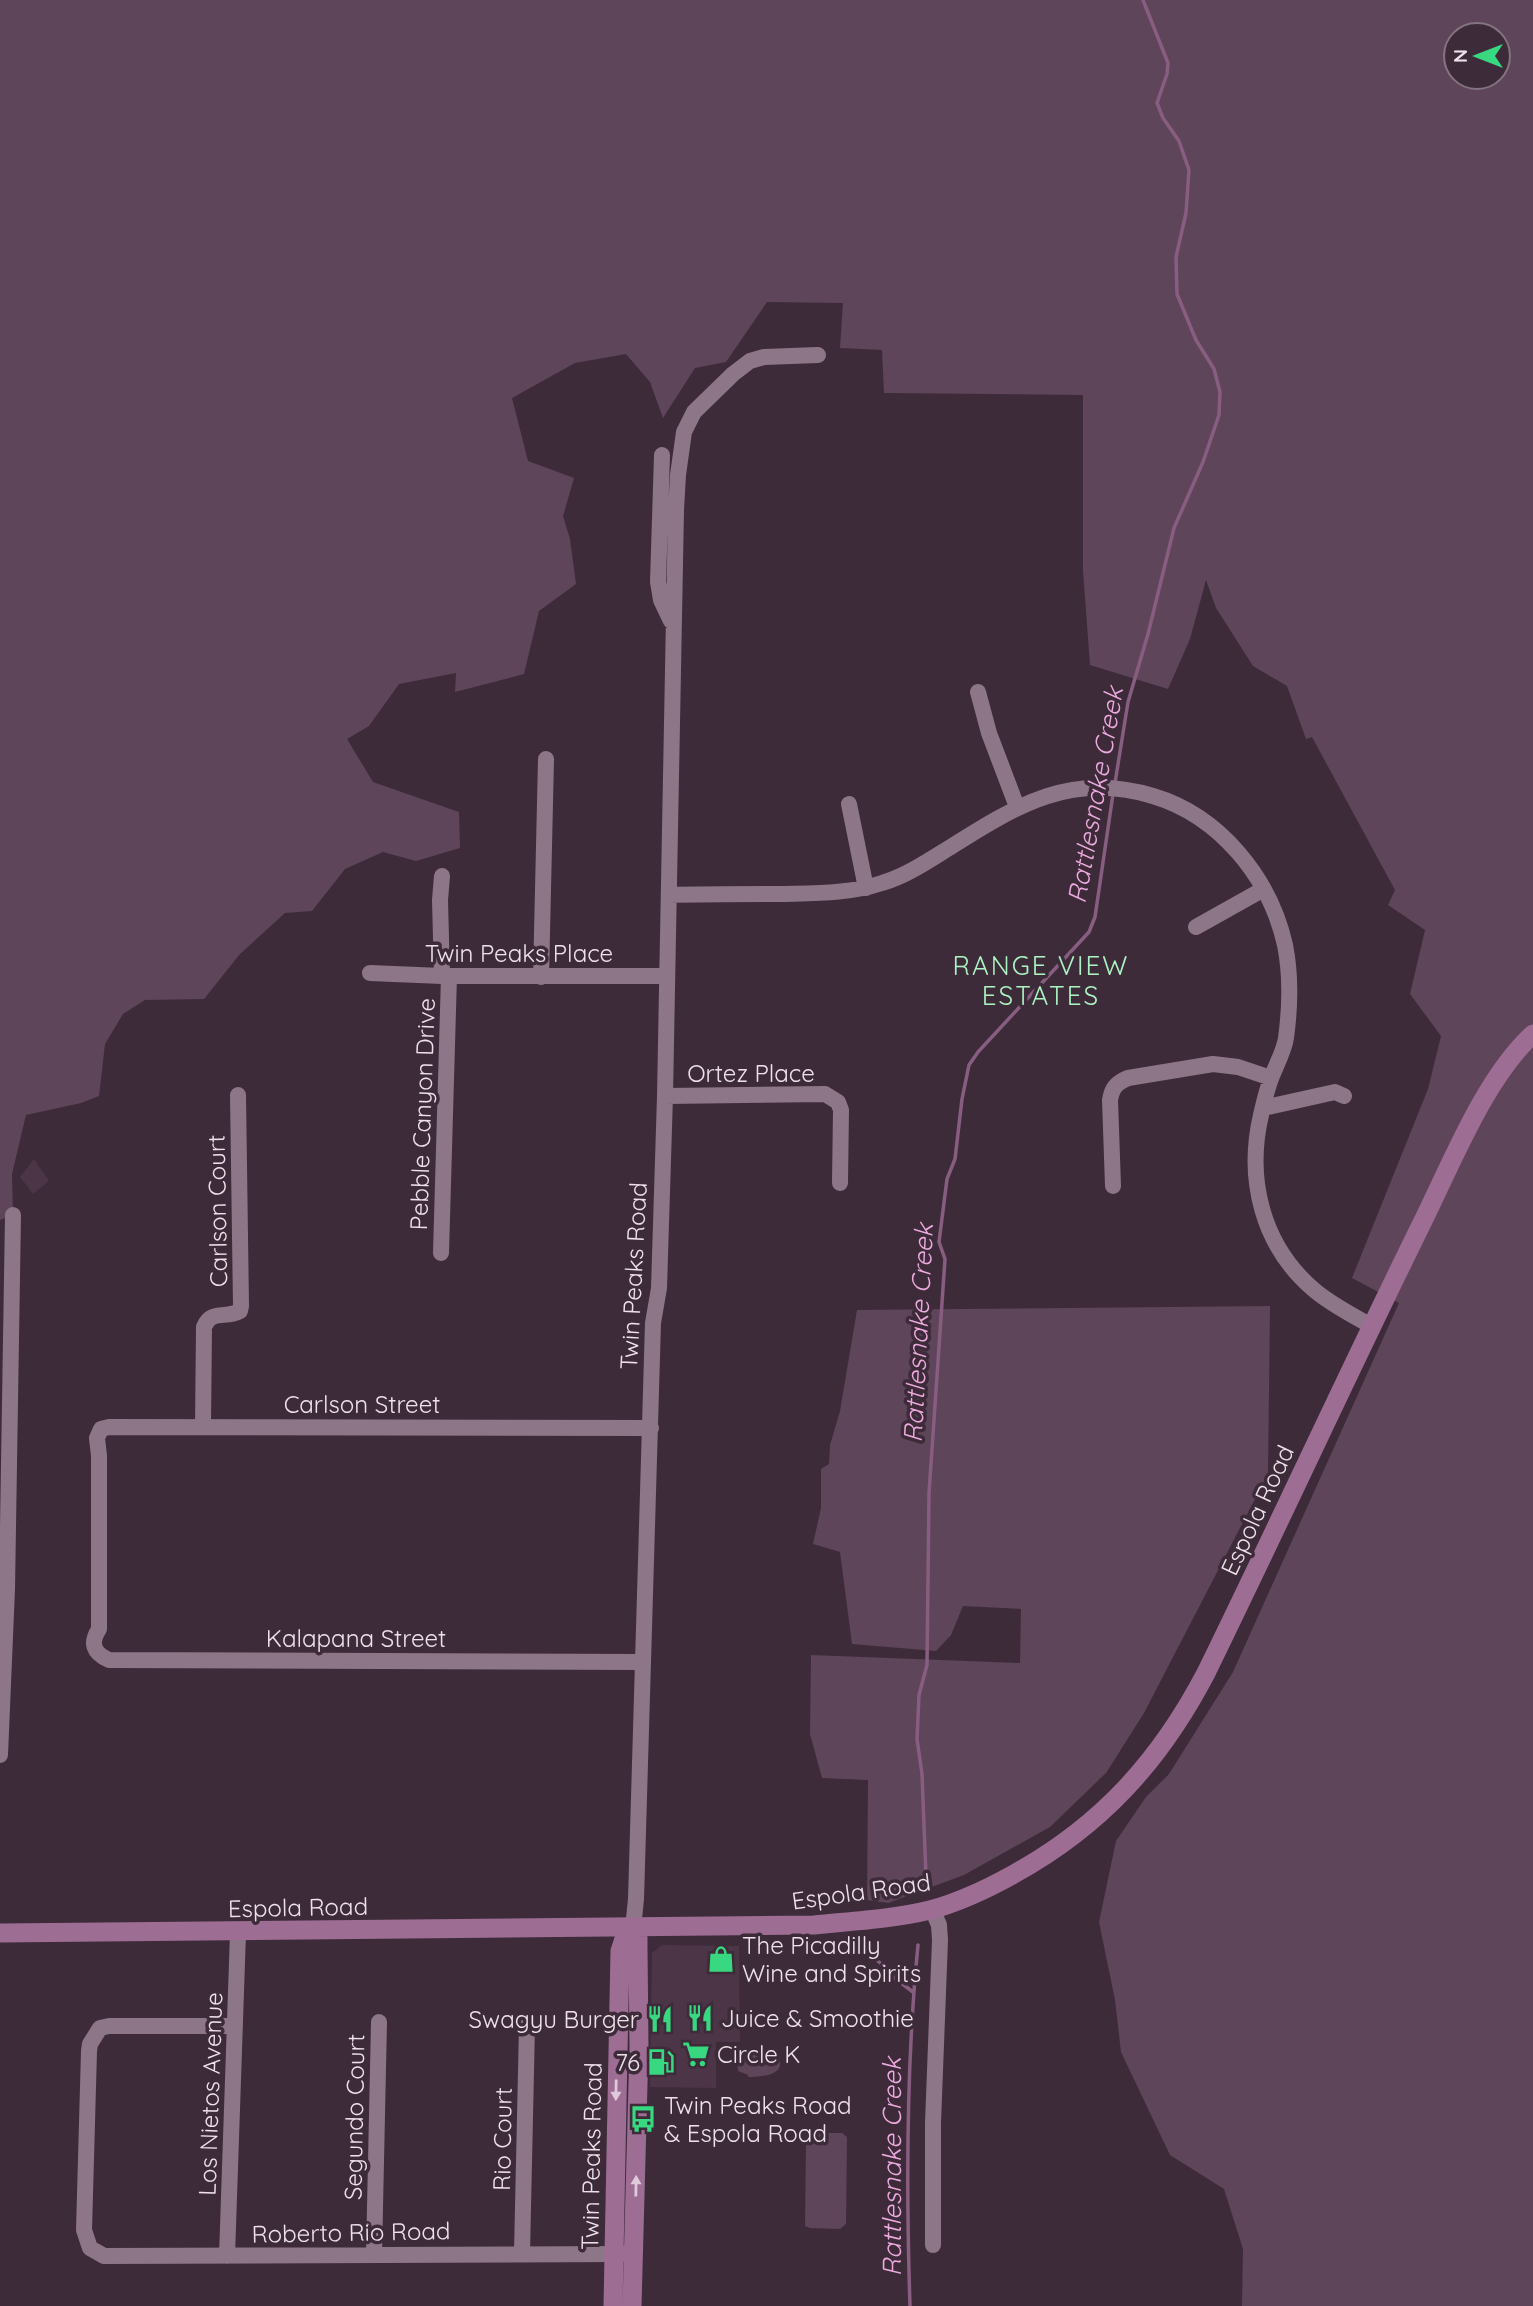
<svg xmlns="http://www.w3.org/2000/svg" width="1533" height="2306" viewBox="0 0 1533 2306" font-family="Quicksand,sans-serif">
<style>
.built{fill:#4c3547}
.green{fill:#5e4559;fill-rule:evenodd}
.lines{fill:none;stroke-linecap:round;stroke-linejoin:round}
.stream{stroke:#885e80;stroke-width:3.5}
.minor{stroke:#8d7687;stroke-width:16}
.major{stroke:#9e6d94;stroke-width:19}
.oneway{fill:#decada}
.labels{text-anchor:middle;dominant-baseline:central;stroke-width:7;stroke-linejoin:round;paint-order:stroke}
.street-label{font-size:24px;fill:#eee1eb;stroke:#3d2b3a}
.poi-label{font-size:24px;fill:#eee1eb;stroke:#3d2b3a;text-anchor:start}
.water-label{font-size:26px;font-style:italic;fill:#edaadf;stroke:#3d2b3a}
.neighbourhood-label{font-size:26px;letter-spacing:2px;fill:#abf4c2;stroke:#3d2b3a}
</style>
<rect width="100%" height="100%" fill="#3d2b3a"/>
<path class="built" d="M 34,1159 L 49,1181 L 33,1194 L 20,1177 Z
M 662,1945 L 739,1946 L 740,2042 L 716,2042 L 716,2088 L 650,2087 L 652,1953 Z"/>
<path class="green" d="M 0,0 L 1533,0 L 1533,2306 L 1242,2306 L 1243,2249 L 1224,2189 L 1170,2155 L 1121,2052 L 1115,2000 L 1099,1922 L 1116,1841 L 1146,1797 L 1169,1774 L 1233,1672 L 1399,1303 L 1352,1278 L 1428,1089 L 1441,1036 L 1410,994 L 1425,930 L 1388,905 L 1395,890 L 1312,737 L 1306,739 L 1287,686 L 1253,666 L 1216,608 L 1206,580 L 1190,639 L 1168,689 L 1090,665 L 1083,571 L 1083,395 L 884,393 L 882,350 L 840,348 L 843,303 L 767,302 L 726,362 L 695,368 L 663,418 L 650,382 L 626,354 L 575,363 L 512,398 L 528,461 L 574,478 L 563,516 L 570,539 L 576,584 L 539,611 L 524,674 L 455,692 L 456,673 L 399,684 L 369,726 L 347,739 L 373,782 L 459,812 L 460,848 L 416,861 L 383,852 L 345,869 L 312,911 L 285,913 L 240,954 L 204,999 L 145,1000 L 123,1014 L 105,1044 L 99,1096 L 81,1103 L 26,1115 L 12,1174 L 13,1215 L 0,1220 ZM 1456,35 L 1498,35 L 1498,77 L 1456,77 Z
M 1270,1306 L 1268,1474 L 1144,1713 L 1106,1773 L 1050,1827 L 964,1875 L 888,1903 L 867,1900 L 868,1780 L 822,1778 L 810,1734 L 811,1655 L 1020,1663 L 1021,1609 L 963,1606 L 951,1635 L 936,1651 L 852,1644 L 840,1552 L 813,1544 L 821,1508 L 821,1469 L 829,1464 L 830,1445 L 840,1411 L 857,1310 Z
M 774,2051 C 793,2074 764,2077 748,2077 L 748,2075 L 738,2071 L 737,2059 L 741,2052 Z
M 812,2133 L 842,2133 L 847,2137 L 846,2224 L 840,2229 L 810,2228 L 805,2226 L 806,2142 L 807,2137 Z"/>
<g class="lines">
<path class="stream" d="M 1115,783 L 1128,702 L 1148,634 L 1174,528 L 1203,462 L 1219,415 L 1220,392 L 1214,369 L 1196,340 L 1177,294 L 1176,257 L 1186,213 L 1189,170 L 1179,141 L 1163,118 L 1157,103 L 1167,74 L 1168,63 L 1143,0
M 926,1876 L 922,1774 L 917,1739 L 919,1695 L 927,1665 L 929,1493 L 945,1259 L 939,1242 L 947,1179 L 955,1159 L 962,1099 L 969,1065 L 978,1052 L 1089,932 L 1095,917 L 1113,794
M 857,1946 L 869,1954 L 884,1966 L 888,1973 L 913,1992
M 910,2306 C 906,2186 906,2065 918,1945"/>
<path class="minor" d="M 662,455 L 658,582 L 661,600 L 671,621
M 978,692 L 989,733 L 1017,807
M 849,804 L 866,888
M 442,876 L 440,900 L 442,976
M 669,895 C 706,894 743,894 779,894 C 814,893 849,894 882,883 C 906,876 928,861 949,848 C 1016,806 1070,771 1153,796 C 1220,816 1270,878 1285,945 C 1291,975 1290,1008 1286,1038 C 1284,1051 1277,1063 1272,1076 C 1267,1088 1264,1102 1261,1115 C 1246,1179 1262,1245 1313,1289 C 1330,1304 1351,1314 1371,1326
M 1196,927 L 1262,890
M 370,973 L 442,976 L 667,976
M 541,977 L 546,759
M 665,1096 L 825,1094 L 838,1102 L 841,1110 L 840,1183
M 1263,1108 L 1335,1092 L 1344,1096
M 1113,1186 L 1110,1100 C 1112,1088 1116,1083 1128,1078 L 1213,1064 L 1238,1067 L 1271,1078
M 441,1253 L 449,976
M 203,1426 L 204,1327 C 211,1309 226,1319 240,1311 L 241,1306 L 238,1095
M 643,1662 L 109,1660 C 93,1653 90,1643 99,1629 L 99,1456 L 97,1438 L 101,1429 L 109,1427 L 651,1428
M 0,1755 L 7,1589 L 13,1215
M 932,1909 L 939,1925 L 940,1940 L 933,2123 L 933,2245
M 633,1928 L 636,1899 L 653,1323 L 659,1288 L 665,1096 L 676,510 L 678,475 L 684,432 L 694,412 L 733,374 L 750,361 L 764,357 L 818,355
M 235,2026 L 109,2026 L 100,2028 L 90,2044 L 89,2051 L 84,2230 L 90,2248 L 104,2256 L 625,2254
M 522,2253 L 527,2026
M 374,2254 L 379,2022
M 227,2256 L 238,1933"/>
<path class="major" d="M 0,1933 L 814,1925 C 853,1921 893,1919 930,1910 C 960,1902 987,1889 1014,1874 C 1101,1826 1160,1761 1206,1673 C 1279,1524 1348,1373 1421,1225 C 1451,1165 1484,1079 1533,1034
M 613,2306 L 620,1951 L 624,1939 L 633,1928
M 632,2306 L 639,2047 L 638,1947 L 638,1938 L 633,1928"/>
</g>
<defs><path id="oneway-solid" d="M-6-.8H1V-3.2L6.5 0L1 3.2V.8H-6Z" transform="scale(1.75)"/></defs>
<g class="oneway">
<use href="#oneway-solid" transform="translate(616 2090) rotate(91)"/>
<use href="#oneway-solid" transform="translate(636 2186) rotate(-89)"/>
</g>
<defs>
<symbol id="shop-bare" viewBox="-9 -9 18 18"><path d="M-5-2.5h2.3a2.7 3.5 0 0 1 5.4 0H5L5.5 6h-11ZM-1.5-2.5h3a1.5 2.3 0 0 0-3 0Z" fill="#37d880" stroke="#3d2b3a" stroke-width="2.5" paint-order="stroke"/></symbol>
<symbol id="restaurant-bare" viewBox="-9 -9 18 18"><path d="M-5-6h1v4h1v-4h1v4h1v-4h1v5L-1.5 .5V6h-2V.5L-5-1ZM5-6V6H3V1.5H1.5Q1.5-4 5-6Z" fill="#37d880" stroke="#3d2b3a" stroke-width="2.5" paint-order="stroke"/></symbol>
<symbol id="supermarket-bare" viewBox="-9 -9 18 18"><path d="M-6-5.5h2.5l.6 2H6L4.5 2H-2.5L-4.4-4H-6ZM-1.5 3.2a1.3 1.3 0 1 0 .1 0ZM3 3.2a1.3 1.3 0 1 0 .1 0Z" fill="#37d880" stroke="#3d2b3a" stroke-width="2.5" paint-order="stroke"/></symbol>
<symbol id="fuel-bare" viewBox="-9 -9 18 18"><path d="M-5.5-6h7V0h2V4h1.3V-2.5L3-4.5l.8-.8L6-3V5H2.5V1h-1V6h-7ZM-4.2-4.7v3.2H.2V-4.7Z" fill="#37d880" stroke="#3d2b3a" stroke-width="2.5" paint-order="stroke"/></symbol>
<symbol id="bus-bare" viewBox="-9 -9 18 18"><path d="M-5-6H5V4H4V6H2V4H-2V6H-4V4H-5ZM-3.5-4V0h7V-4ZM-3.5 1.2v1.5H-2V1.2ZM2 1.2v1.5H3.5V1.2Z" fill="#37d880" stroke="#3d2b3a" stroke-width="2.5" paint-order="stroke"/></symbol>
</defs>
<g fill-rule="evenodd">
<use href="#shop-bare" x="702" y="1940" width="38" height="38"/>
<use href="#restaurant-bare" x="681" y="1999" width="38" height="38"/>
<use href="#restaurant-bare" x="641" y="2000" width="38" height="38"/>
<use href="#supermarket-bare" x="677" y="2035" width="38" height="38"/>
<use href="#fuel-bare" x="642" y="2043" width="38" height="38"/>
<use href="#bus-bare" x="624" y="2100" width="38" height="38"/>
</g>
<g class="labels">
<g class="street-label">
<text x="519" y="953">Twin Peaks Place</text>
<text x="751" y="1073">Ortez Place</text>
<text transform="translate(422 1114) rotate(-88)">Pebble Canyon Drive</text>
<text transform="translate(217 1211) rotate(-91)">Carlson Court</text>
<text transform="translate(633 1276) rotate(-87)">Twin Peaks Road</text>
<text x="362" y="1404">Carlson Street</text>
<text transform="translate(1257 1510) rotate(-65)">Espola Road</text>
<text x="356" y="1638">Kalapana Street</text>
<text transform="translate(861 1891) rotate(-8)">Espola Road</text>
<text transform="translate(298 1907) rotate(-1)">Espola Road</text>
<text transform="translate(210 2094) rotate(-88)">Los Nietos Avenue</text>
<text transform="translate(354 2117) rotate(-89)">Segundo Court</text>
<text transform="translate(502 2139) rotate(-89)">Rio Court</text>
<text transform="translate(591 2156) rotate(-89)">Twin Peaks Road</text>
<text transform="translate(351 2232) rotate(-1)">Roberto Rio Road</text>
</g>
<g class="poi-label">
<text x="742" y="1945">The Picadilly<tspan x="742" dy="28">Wine and Spirits</tspan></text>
<text x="721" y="2018">Juice &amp; Smoothie</text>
<text x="639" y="2019" text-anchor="end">Swagyu Burger</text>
<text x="717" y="2054">Circle K</text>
<text x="640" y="2062" text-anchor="end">76</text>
<text x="664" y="2105">Twin Peaks Road<tspan x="664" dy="28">&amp; Espola Road</tspan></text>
</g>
<g class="water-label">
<text transform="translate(1095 795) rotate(-80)">Rattlesnake Creek</text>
<text transform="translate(918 1333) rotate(-87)">Rattlesnake Creek</text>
<text transform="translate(891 2167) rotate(-90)">Rattlesnake Creek</text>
</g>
<g class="neighbourhood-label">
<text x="1041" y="965">RANGE VIEW<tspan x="1041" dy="30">ESTATES</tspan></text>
</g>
</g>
<g transform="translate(1477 56) rotate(270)"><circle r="33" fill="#3d2b3a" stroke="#847481" stroke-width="2"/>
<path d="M0-5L12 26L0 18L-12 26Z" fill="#37d880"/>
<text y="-10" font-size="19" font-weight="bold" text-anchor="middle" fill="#eee1eb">N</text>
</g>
</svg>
